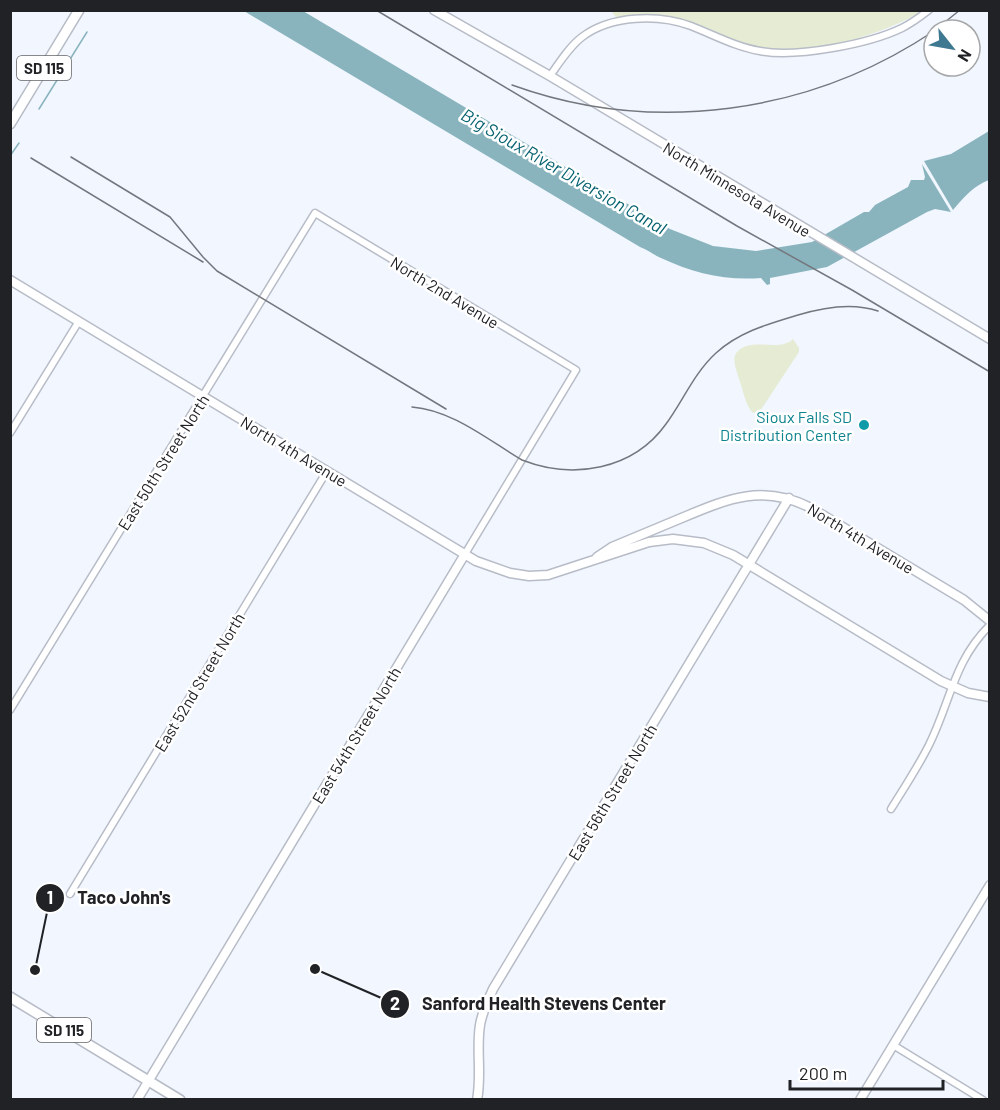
<svg xmlns="http://www.w3.org/2000/svg" width="1000" height="1110" viewBox="0 0 1000 1110" font-family="Barlow,sans-serif">
<style>
.green{fill:#e5ecd3}
.water{fill:#89b4be}
.lines{fill:none;stroke-linecap:round;stroke-linejoin:round}
.stream{stroke:#89b4be;stroke-width:1.5}
.street-casing{stroke:#b7bcc7;stroke-width:9}
.secondary-casing{stroke:#b7bcc7;stroke-width:11}
.primary-casing{stroke:#b7bcc7;stroke-width:12}
.street{stroke:#fff;stroke-width:6}
.secondary{stroke:#fff;stroke-width:8}
.primary{stroke:#fff;stroke-width:9}
.rail{stroke:#74777d;stroke-width:1.5}
.culture-dot{fill:#0f9aa8;stroke:#fff;stroke-width:2}
.labels{text-anchor:middle;dominant-baseline:central;stroke-width:5;stroke-linejoin:round;paint-order:stroke}
.shield{fill:#fff;stroke:#636467;stroke-width:1.5}
.shield-label{font-size:15px;font-weight:bold;fill:#202226}
.street-label{font-size:16px;fill:#202226;stroke:#fff}
.culture-label{font-size:16px;fill:#0d838f;stroke:#fff;text-anchor:end}
.water-label{font-size:18px;font-style:italic;fill:#076371;stroke:#fff}
.leader{fill:none;stroke:#202226;stroke-width:2}
.callout-dot{fill:#202226;stroke:#fff;stroke-width:2}
.mark-label{font-size:18px;text-anchor:middle;font-weight:bold;fill:#fff}
.callout-label{font-size:18px;text-anchor:middle;font-weight:bold;fill:#202226;stroke:#fff;stroke-width:5;stroke-linejoin:round;paint-order:stroke}
</style>
<rect width="100%" height="100%" fill="#f1f6ff"/>
<path class="green" d="M 611,11 L 922,11 C 880,37 801,58 751,46 C 739,43 728,37 717,32 C 679,16 661,11 620,18 L 616,17 Z
M 793,339 L 799,348 L 799,352 L 760,411 L 753,413 C 745,405 743,389 739,379 C 735,365 729,354 744,347 C 760,340 781,351 793,339 Z"/>
<path class="water" d="M 244,11 L 303,11 L 670,229 L 713,246 L 756,251 L 812,242 L 864,212 L 869,212 L 875,205 L 908,187 L 911,180 L 924,180 L 925,177 L 922,164 L 951,212 L 935,209 L 927,212 L 827,267 L 770,278 L 770,284 L 767,285 L 761,278 C 726,281 693,273 661,258 C 654,255 648,250 640,247 Z
M 989,131 L 989,180 C 973,186 964,197 953,210 L 924,161 L 951,154 Z"/>
<g class="lines">
<path class="stream" d="M 39,109 L 87,32
M 10,156 L 19,143"/>
<defs>
<path id="street" d="M 550,76 C 559,63 569,47 582,37 C 611,15 658,14 691,26 C 714,35 736,47 760,51 C 796,58 869,44 902,28 C 912,23 920,17 929,10
M 10,433 L 79,321
M 10,710 L 315,213 L 576,370 L 465,554
M 891,809 C 904,788 918,767 929,745 C 951,701 953,662 990,625
M 70,894 L 327,471
M 893,1045 L 983,1100"/>
<path id="secondary" d="M 434,10 L 550,76 L 990,339
M 10,280 L 476,561 L 510,573 L 529,576 L 548,575 L 649,542 L 673,539 L 704,543 L 733,555 L 941,681 L 968,693 L 990,697
M 597,557 L 612,547 C 636,537 660,527 684,517 C 729,498 764,484 811,508 L 964,600 L 990,621
M 137,1100 L 465,554
M 477,1100 C 482,1075 476,1050 480,1025 C 482,1012 488,1001 493,989 L 789,498
M 860,1100 L 990,885"/>
<path id="primary" d="M 10,124 L 79,10
M 10,997 L 180,1100"/>
</defs>
<use href="#street" class="street-casing"/>
<use href="#secondary" class="secondary-casing"/>
<use href="#primary" class="primary-casing"/>
<use href="#street" class="street"/>
<use href="#secondary" class="secondary"/>
<use href="#primary" class="primary"/>
<path class="rail" d="M 376,10 L 737,226 L 852,290 L 990,372
M 935,30 L 960,10
M 512,85 C 653,136 810,114 934,31
M 71,157 L 170,217 L 203,257 L 217,271 L 446,409
M 31,158 L 203,262
M 412,407 C 452,410 488,440 522,460 C 573,480 633,470 666,424 C 683,401 694,373 716,353 C 739,332 768,324 798,315 C 824,307 852,302 878,311"/>
</g>
<circle class="culture-dot" cx="864" cy="425" r="6"/>
<g class="labels">
<g class="shield">
<rect x="17" y="56" width="54" height="24" rx="4.5"/>
<rect x="37" y="1018" width="54" height="24" rx="4.5"/>
</g>
<g class="shield-label">
<text x="44" y="68">SD 115</text>
<text x="64" y="1030">SD 115</text>
</g>
<g class="street-label">
<text transform="translate(737 189) rotate(31)">North Minnesota Avenue</text>
<text transform="translate(445 292) rotate(31)">North 2nd Avenue</text>
<text transform="translate(294 451) rotate(31)">North 4th Avenue</text>
<text transform="translate(163 462) rotate(-58)">East 50th Street North</text>
<text transform="translate(861 538) rotate(31)">North 4th Avenue</text>
<text transform="translate(199 682) rotate(-59)">East 52nd Street North</text>
<text transform="translate(356 735) rotate(-59)">East 54th Street North</text>
<text transform="translate(612 792) rotate(-59)">East 56th Street North</text>
</g>
<g class="culture-label">
<text x="852" y="416">Sioux Falls SD<tspan x="852" dy="18">Distribution Center</tspan></text>
</g>
<g class="water-label">
<text transform="translate(564 171) rotate(30)">Big Sioux River Diversion Canal</text>
</g>
</g>
<path class="leader" d="M35 970L50 898M315 969L395 1004"/>
<g class="callout-dot">
<circle cx="35" cy="970" r="6"/>
<circle cx="315" cy="969" r="6"/>
<circle cx="50" cy="898" r="15"/>
<circle cx="395" cy="1004" r="15"/>
</g>
<g class="mark-label">
<text x="50" y="904">1</text>
<text x="395" y="1010">2</text>
</g>
<g class="callout-label">
<text x="124" y="904">Taco John's</text>
<text x="544" y="1010">Sanford Health Stevens Center</text>
</g>
<rect width="1000" height="1110" fill="none" stroke="#202226" stroke-width="24"/>
<g transform="translate(952 48) rotate(121)"><circle r="28" fill="#ffffff" stroke="#a6a7a8" stroke-width="1.5"/>
<path d="M0-4.5L10 22L0 15L-10 22Z" fill="#3e7991"/>
<text y="-9" font-size="16" font-weight="bold" text-anchor="middle" fill="#202226">N</text>
</g>
<path d="M790 1080v9h153v-9" fill="none" stroke="#202226" stroke-width="3"/>
<text x="799" y="1080" font-size="18" fill="#202226" stroke="#ffffff" stroke-width="4.5" paint-order="stroke">200 m</text>
</svg>
